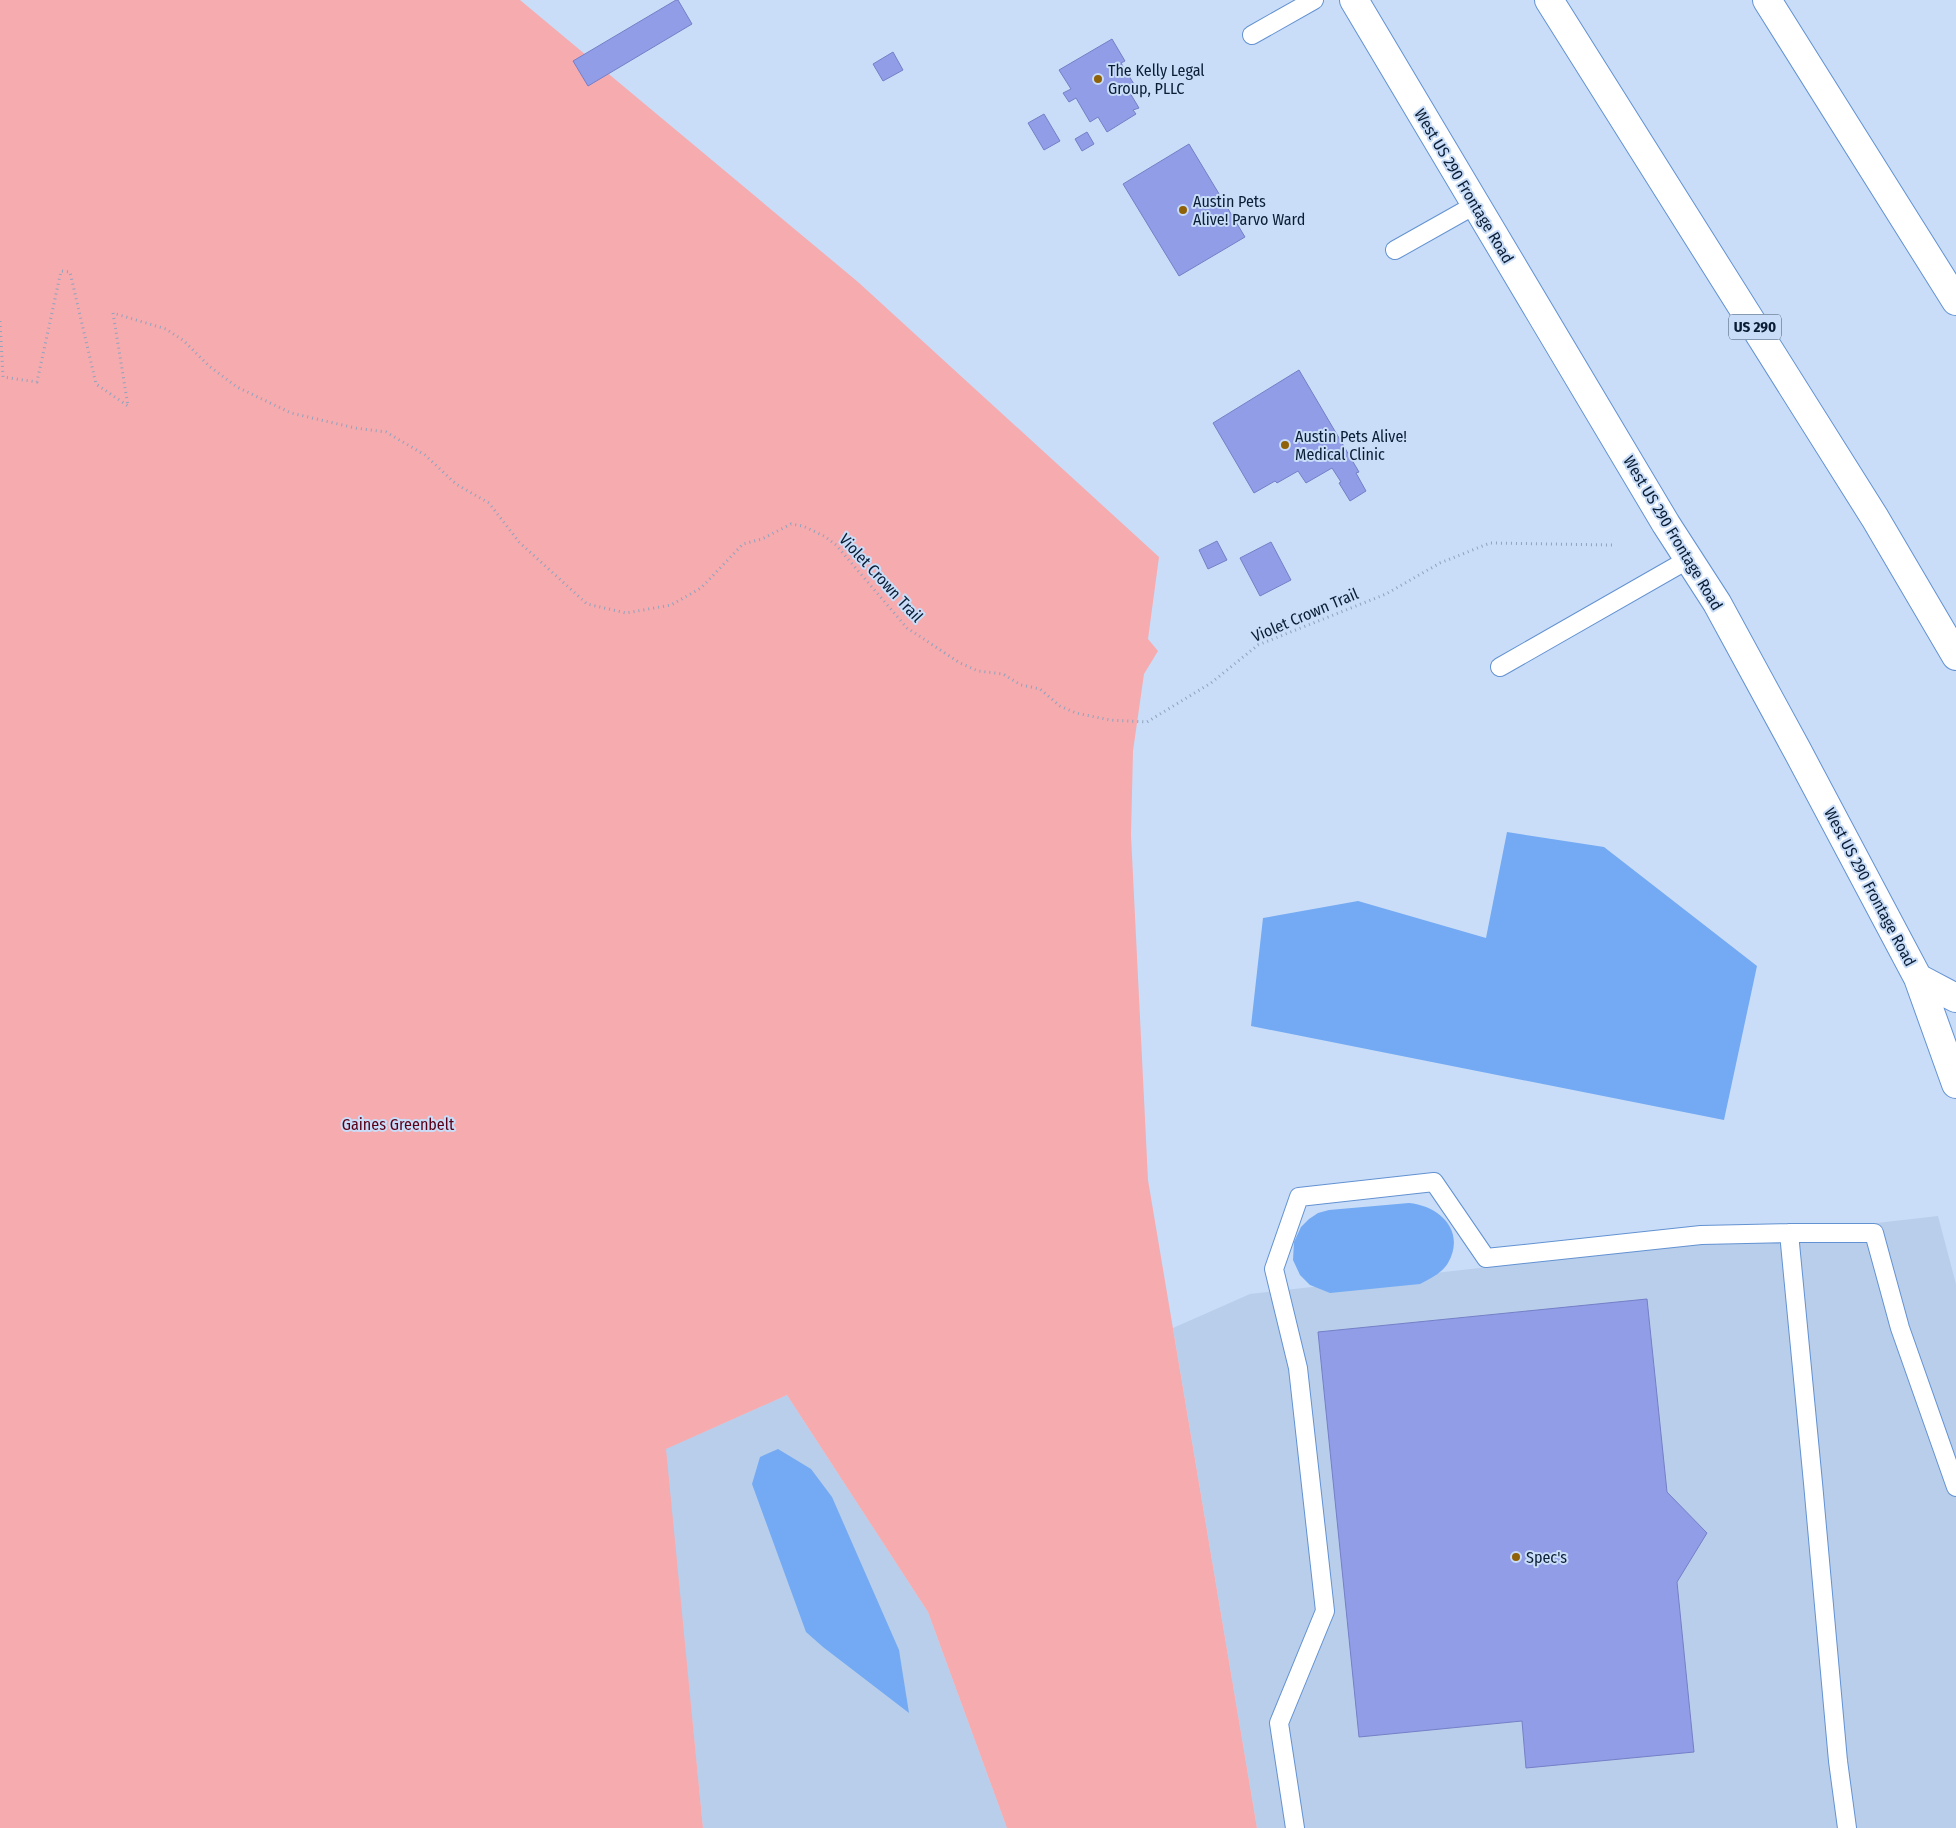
<svg xmlns="http://www.w3.org/2000/svg" width="1956" height="1828" viewBox="0 0 1956 1828" font-family="'Fira Sans Condensed',sans-serif">
<style>
.built{fill:#b9ceeb}
.green{fill:#f6abaf}
.water{fill:#73aaf3}
.building{fill:#919de7;stroke:#757fc7}
.lines{fill:none;stroke-linecap:round;stroke-linejoin:round}
.lane-casing{stroke:#6392d2;stroke-width:20}
.secondary-casing{stroke:#6392d2;stroke-width:30}
.highway-casing{stroke:#6392d2;stroke-width:30}
.path{stroke:#8fa3bd;stroke-width:3;stroke-dasharray:1 4;stroke-linecap:butt}
.lane{stroke:#fff;stroke-width:18}
.secondary{stroke:#fff;stroke-width:28}
.highway{stroke:#fff;stroke-width:28}
.poi-dot{fill:#8f6109;stroke:#c9ddf8;stroke-width:2}
.labels{text-anchor:middle;dominant-baseline:central;stroke-width:4;stroke-linejoin:round;paint-order:stroke}
.shield{fill:#c9ddf8;stroke:#435770;stroke-width:1}
.shield-label{font-size:15px;font-weight:bold;fill:#0a1d35}
.poi-label{font-size:16px;fill:#0a1d35;stroke:#c9ddf8;text-anchor:start}
.street-label{font-size:16px;fill:#0a1d35;stroke:#c9ddf8}
.park-label{font-size:16px;fill:#5b0017;stroke:#c9ddf8}
</style>
<rect width="100%" height="100%" fill="#c9ddf8"/>
<path class="built" d="M 1938,1216 L 1956,1284 L 1956,1828 L 1257,1828 L 1173,1328 L 1250,1294 Z
M 787,1395 L 928,1612 L 1007,1828 L 703,1828 L 665,1449 Z"/>
<path class="green" d="M 0,0 L 520,0 L 858,282 L 1159,557 L 1148,639 L 1158,651 L 1144,674 L 1133,751 L 1131,835 L 1148,1180 L 1257,1828 L 1007,1828 L 928,1612 L 787,1395 L 666,1449 L 703,1828 L 0,1828 Z"/>
<path class="water" d="M 1507,832 L 1604,847 L 1757,966 L 1724,1120 L 1251,1026 L 1263,918 L 1358,901 L 1486,938 Z
M 1409,1203 C 1440,1206 1466,1231 1448,1263 C 1442,1273 1430,1279 1420,1284 L 1330,1293 L 1310,1285 L 1300,1275 L 1293,1260 L 1294,1242 L 1301,1227 L 1309,1219 L 1318,1213 L 1329,1210 Z
M 778,1449 L 811,1469 L 832,1497 L 899,1650 L 909,1713 L 823,1647 L 806,1632 L 752,1484 L 760,1457 Z"/>
<path class="building" d="M 676,0 L 678,0 L 692,24 L 588,86 L 573,61 Z
M 1112,39 L 1125,61 L 1121,63 L 1137,89 L 1130,93 L 1139,108 L 1133,110 L 1136,114 L 1107,132 L 1098,117 L 1090,122 L 1076,98 L 1069,102 L 1063,93 L 1071,89 L 1059,70 Z
M 893,52 L 903,70 L 883,81 L 873,64 Z
M 1044,114 L 1060,141 L 1044,150 L 1028,123 Z
M 1087,132 L 1094,144 L 1082,151 L 1075,139 Z
M 1189,144 L 1245,237 L 1179,276 L 1123,184 Z
M 1299,370 L 1359,472 L 1356,473 L 1366,491 L 1350,501 L 1339,483 L 1341,482 L 1332,468 L 1306,483 L 1298,471 L 1277,483 L 1275,481 L 1254,493 L 1213,423 Z
M 1217,541 L 1227,560 L 1208,569 L 1199,550 Z
M 1271,542 L 1291,580 L 1260,596 L 1240,558 Z
M 1647,1299 L 1667,1492 L 1707,1533 L 1677,1582 L 1694,1752 L 1526,1768 L 1522,1721 L 1359,1737 L 1318,1332 Z"/>
<g class="lines">
<defs>
<path id="lane" d="M 1252,35 L 1314,0
M 1395,250 L 1475,205
M 1500,667 L 1689,559
M 1295,1828 L 1279,1723 L 1325,1611 L 1298,1368 L 1274,1269 L 1299,1197 L 1434,1182 L 1486,1258 L 1701,1235 L 1789,1233
M 1847,1828 L 1838,1761 L 1813,1483 L 1789,1233 L 1874,1233 L 1900,1328 L 1956,1487"/>
<path id="secondary" d="M 1354,0 L 1666,524 L 1717,603 L 1797,750 L 1918,978 L 1956,1084
M 1918,978 L 1956,998"/>
<path id="highway" d="M 1549,0 L 1875,518 L 1956,656
M 1767,0 L 1956,301"/>
</defs>
<use href="#lane" class="lane-casing"/>
<use href="#secondary" class="secondary-casing"/>
<use href="#highway" class="highway-casing"/>
<path class="path" d="M 0,321 L 3,377 L 37,382 L 61,271 L 70,272 L 96,384 L 128,406 L 113,313 L 166,329 L 184,341 L 209,366 L 237,387 L 291,413 L 355,428 L 386,432 L 425,455 L 456,484 L 489,503 L 519,542 L 587,604 L 626,613 L 671,605 L 701,588 L 743,544 L 762,539 L 791,524 L 803,526 L 824,536 L 836,545 L 907,628 L 960,663 L 978,671 L 1003,674 L 1021,685 L 1040,689 L 1060,706 L 1076,713 L 1110,720 L 1147,722 L 1211,683 L 1258,645 L 1386,594 L 1440,563 L 1490,543 L 1612,545"/>
<use href="#lane" class="lane"/>
<use href="#secondary" class="secondary"/>
<use href="#highway" class="highway"/>
</g>
<g class="poi-dot">
<circle cx="1098" cy="79" r="5"/>
<circle cx="1183" cy="210" r="5"/>
<circle cx="1285" cy="445" r="5"/>
<circle cx="1516" cy="1557" r="5"/>
</g>
<g class="labels">
<rect class="shield" x="1729" y="314.5" width="52" height="25" rx="4"/>
<g class="shield-label">
<text x="1755" y="327">US 290</text>
</g>
<g class="poi-label">
<text x="1108" y="70">The Kelly Legal<tspan x="1108" dy="18">Group, PLLC</tspan></text>
<text x="1193" y="201">Austin Pets<tspan x="1193" dy="18">Alive! Parvo Ward</tspan></text>
<text x="1295" y="436">Austin Pets Alive!<tspan x="1295" dy="18">Medical Clinic</tspan></text>
<text x="1526" y="1557">Spec's</text>
</g>
<g class="street-label">
<text transform="translate(1464 186) rotate(59)">West US 290 Frontage Road</text>
<text transform="translate(1673 533) rotate(59)">West US 290 Frontage Road</text>
<text transform="translate(881 578) rotate(47)">Violet Crown Trail</text>
<text transform="translate(1305 615) rotate(-23)">Violet Crown Trail</text>
<text transform="translate(1870 887) rotate(62)">West US 290 Frontage Road</text>
</g>
<g class="park-label">
<text x="398" y="1124">Gaines Greenbelt</text>
</g>
</g>
</svg>
